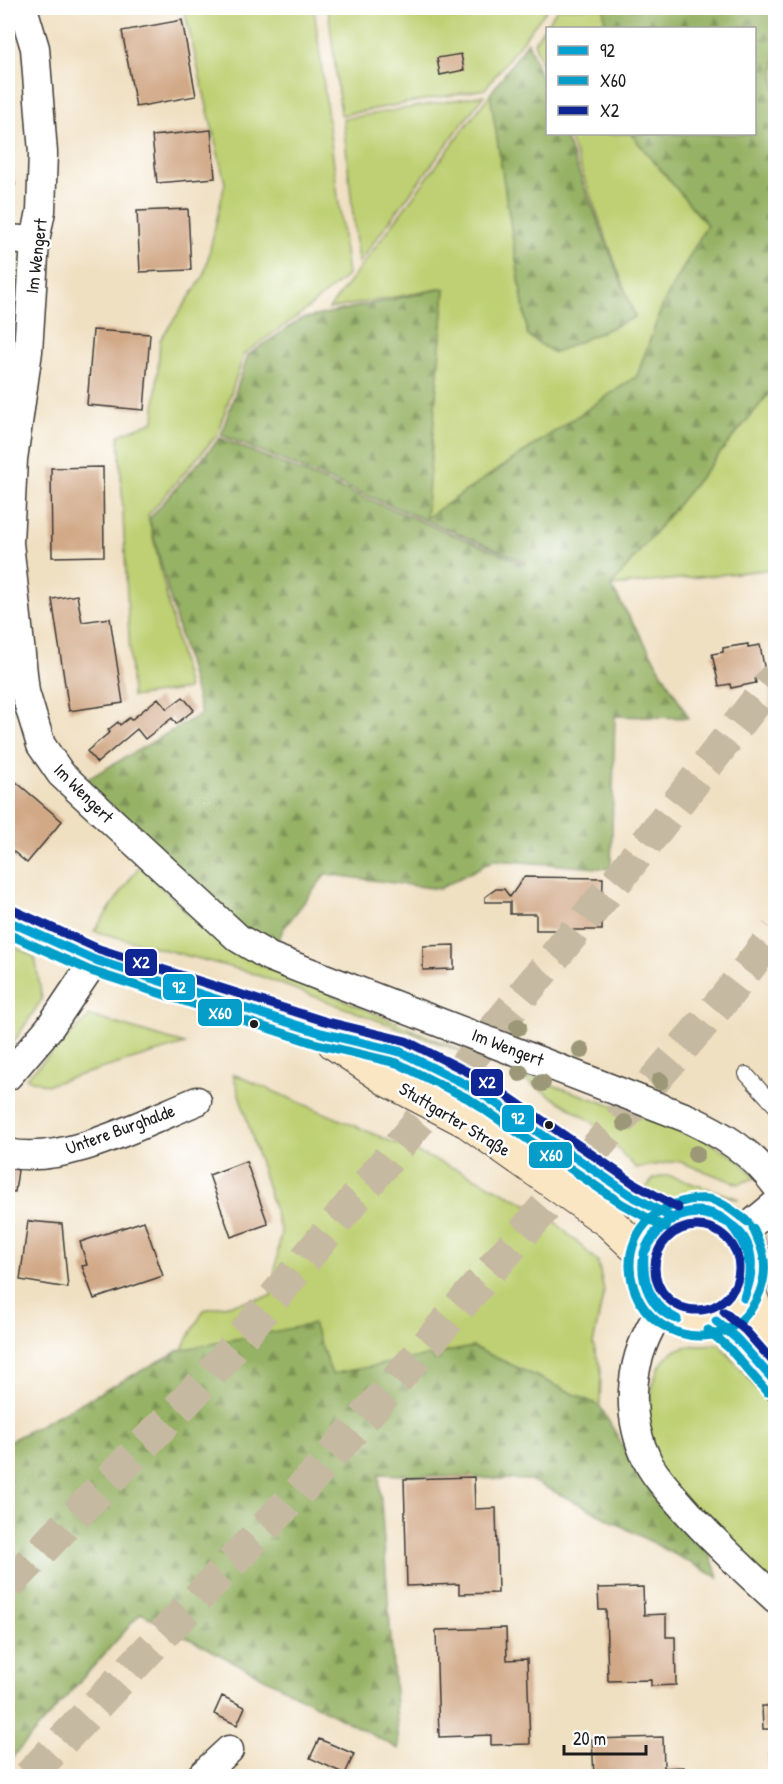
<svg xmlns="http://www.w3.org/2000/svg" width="783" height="1784" viewBox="0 0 783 1784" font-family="'Patrick Hand',sans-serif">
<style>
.green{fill:#bed073;stroke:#6d7648;stroke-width:1.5}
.forest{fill:url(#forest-firs);stroke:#596740;stroke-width:1.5}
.building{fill:#d1a987}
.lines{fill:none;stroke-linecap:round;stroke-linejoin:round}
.highway-tunnel{stroke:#c6b9a1;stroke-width:33;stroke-dasharray:33 16;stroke-linecap:butt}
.lane-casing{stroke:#3c3935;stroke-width:16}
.street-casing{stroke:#3c3935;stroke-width:31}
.secondary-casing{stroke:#3c3935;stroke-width:35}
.lane{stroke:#fff;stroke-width:14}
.street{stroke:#fff;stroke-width:28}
.secondary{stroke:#fbe6c4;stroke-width:33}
.bus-1-casing{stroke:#fff;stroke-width:14}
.bus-2-casing{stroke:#fff;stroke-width:14}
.bus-3-casing{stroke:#fff;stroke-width:14}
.bus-1{stroke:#04a1d2;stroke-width:9}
.bus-2{stroke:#069ec8;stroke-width:9}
.bus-3{stroke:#102694;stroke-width:9}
.tree{fill:#9b9777}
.bus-dot{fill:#1c1c1c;stroke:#fff;stroke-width:2}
.labels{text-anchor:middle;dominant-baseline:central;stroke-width:5;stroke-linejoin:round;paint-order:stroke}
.street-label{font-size:18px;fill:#1c1c1c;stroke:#fff}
.line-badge{stroke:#fff;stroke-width:2}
.badge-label{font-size:16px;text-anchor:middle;font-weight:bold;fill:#fff}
</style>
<defs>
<pattern id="forest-firs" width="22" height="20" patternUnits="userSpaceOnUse" patternTransform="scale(1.5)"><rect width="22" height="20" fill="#96b265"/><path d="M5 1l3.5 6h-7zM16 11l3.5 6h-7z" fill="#7a9052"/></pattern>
</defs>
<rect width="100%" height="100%" fill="#fff"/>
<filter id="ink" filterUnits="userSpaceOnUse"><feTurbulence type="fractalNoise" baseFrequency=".0167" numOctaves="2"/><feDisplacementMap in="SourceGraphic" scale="12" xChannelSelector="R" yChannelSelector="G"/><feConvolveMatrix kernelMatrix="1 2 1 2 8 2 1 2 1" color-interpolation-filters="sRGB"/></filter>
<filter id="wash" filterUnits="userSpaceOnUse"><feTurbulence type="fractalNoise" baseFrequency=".008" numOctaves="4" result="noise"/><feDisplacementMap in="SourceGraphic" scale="24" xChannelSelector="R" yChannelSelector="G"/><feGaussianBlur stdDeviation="1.35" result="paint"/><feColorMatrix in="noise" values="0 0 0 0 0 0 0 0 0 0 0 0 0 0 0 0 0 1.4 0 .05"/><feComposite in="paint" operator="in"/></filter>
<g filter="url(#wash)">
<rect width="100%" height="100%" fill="#f0e0c2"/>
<path class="green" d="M 188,8 L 314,8 L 348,275 L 302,313 L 244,354 L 217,435 L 148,515 L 188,689 L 132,697 L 119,435 L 154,421 L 160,340 L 204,276 L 225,183 L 184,9 Z
M 328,8 L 548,8 L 485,89 L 341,115 Z
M 558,8 L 604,8 L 605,28 L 548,28 L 547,79 L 534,42 Z
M 490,94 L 528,336 L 635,317 L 568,134 L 631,134 L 707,225 L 663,304 L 637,376 L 425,519 L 445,288 L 329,309 Z
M 484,95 L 358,263 L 343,119 Z
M 775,386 L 775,569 L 611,586 Z
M 140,865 L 208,934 L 256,962 L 473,1056 L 249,972 L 94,931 Z
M 8,944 L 35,957 L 42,999 L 8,1051 Z
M 90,1016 L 185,1044 L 47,1085 L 26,1078 Z
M 507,1069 L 699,1136 L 740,1160 L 756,1178 L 738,1184 L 678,1161 L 636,1168 L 591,1121 Z
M 233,1074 L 470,1175 L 548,1215 L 598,1262 L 604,1291 L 593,1344 L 601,1369 L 600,1406 L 473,1347 L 332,1375 L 181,1351 L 204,1310 L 271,1296 L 281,1232 Z
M 667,1175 L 739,1199 L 699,1194 L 671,1200 L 642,1194 L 653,1179 Z
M 719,1344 L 775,1410 L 775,1599 L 648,1463 C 650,1431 642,1366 677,1350 C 688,1344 706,1345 719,1344 Z"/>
<path class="forest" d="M 604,8 L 775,8 L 775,386 L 611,586 L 689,718 L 615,716 L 611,869 L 494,860 L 439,889 L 326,874 L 284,928 L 270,957 L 79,784 L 201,714 L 149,519 L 220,438 L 525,564 L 526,562 L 221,435 L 248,355 L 301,319 L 445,288 L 426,518 L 637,376 L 663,304 L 707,225 L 631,134 L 754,134 L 754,28 L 605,28 Z
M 528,42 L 547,92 L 548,134 L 564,134 L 635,317 L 554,353 L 528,336 L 490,94 Z
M 313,1324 L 332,1374 L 473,1347 L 600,1406 L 630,1458 L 707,1549 L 719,1578 L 580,1504 L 530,1480 L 379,1474 L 399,1749 L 141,1613 L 8,1762 L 8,1442 L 180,1350 Z"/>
<g id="blocks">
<path class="building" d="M 182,20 L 196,96 L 136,107 L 122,31 Z
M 461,54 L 464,70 L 440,75 L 437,58 Z
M 211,130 L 215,178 L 157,183 L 152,136 Z
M 8,150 L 15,185 L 8,187 Z
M 188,209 L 191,270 L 140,272 L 137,211 Z
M 93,330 L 150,334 L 144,410 L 87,405 Z
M 103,467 L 104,556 L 52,557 L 51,468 Z
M 77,595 L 82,622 L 110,618 L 123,703 L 69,711 L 52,599 Z
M 748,644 L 748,647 L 760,645 L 766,677 L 755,679 L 756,683 L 731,688 L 730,684 L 719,686 L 712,654 L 723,652 L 723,648 Z
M 776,679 L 776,710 L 770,710 L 769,680 Z
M 183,697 L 194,710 L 176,724 L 172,718 L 145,739 L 137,729 L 97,763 L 87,751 L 110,732 L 108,730 L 118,722 L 120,725 L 129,718 L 131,720 L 158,698 L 167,709 Z
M 15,781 L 62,821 L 27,863 L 8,847 L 8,790 Z
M 524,877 L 603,878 L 602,930 L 536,930 L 536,914 L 510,914 L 510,902 L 485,902 L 485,897 L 496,889 L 504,889 L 510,897 Z
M 454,945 L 454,969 L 423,970 L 423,946 Z
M 246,1161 L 268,1224 L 231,1237 L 209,1175 Z
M 8,1168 L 18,1170 L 15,1192 L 8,1191 Z
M 28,1221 L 62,1224 L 68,1288 L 20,1280 Z
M 144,1221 L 163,1276 L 94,1299 L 82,1266 L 87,1265 L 80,1242 Z
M 474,1477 L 475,1509 L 496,1508 L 498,1593 L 459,1594 L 459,1584 L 407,1586 L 404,1479 Z
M 643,1587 L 644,1615 L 666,1614 L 666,1637 L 675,1637 L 676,1685 L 651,1686 L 651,1680 L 608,1681 L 606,1610 L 599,1610 L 598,1588 Z
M 506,1628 L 507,1660 L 527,1659 L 530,1744 L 491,1745 L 491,1735 L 439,1737 L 436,1630 Z
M 222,1696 L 245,1707 L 237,1725 L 214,1714 Z
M 762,1706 L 776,1706 L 776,1776 L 771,1776 L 770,1729 L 763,1729 Z
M 663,1737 L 664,1768 L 684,1767 L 684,1776 L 594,1776 L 592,1739 Z
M 319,1739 L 354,1754 L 345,1774 L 310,1758 Z"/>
</g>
</g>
<g filter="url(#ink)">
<use href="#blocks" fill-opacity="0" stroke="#3c3935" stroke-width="1.5"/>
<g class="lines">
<path class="highway-tunnel" d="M 8,1585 L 207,1379 L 619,878 L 776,676
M 29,1776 L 319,1470 L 725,998 L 776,932"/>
<defs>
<path id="lane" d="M 746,1074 L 776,1107"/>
<path id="street" d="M 23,8 L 35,48 L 43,153 L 41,211 L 35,241 L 28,351 L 13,459 L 9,543 L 25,692 L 41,745 L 61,774 L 238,938 L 270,957 L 687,1118 C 722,1134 753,1153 776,1185
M 8,239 L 35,241
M 8,1076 L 50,1027 L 95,960
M 8,1153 C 64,1166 145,1122 197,1101
M 742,1232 L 776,1204
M 661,1310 C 630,1356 623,1411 648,1462 C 655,1477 670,1492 681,1505 C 711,1539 743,1569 776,1599
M 201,1776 L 229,1750"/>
<path id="secondary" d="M 8,921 L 95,960 L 321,1033 L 401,1052 L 475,1089 L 629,1194 L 672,1218
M 334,1043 L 388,1080 L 468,1122 L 609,1222 L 643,1254
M642 1268a56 56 0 1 1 112 0a56 56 0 1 1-112 0Z
M 749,1291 L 758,1317 L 776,1340
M 716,1321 L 737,1339 L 776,1384"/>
</defs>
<use href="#lane" class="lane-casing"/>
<use href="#street" class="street-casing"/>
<use href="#secondary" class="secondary-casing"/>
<use href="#lane" class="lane"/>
<use href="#street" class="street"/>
<use href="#secondary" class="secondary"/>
<defs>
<path id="bus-1" d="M 8,921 L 95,960 L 321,1033 L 401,1052 L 475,1089 L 629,1194 L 672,1218
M 730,1224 C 756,1241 755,1271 744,1298
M 730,1224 C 750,1249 754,1267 744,1298
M 644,1253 C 656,1217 699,1196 730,1224
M 644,1253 C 663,1217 692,1201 730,1224
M 644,1255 C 642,1283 651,1306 677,1319
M 644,1255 C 639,1280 651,1311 677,1319
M 716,1321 L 737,1339 L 776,1383"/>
<path id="bus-2" d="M 8,934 L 91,971 L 317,1044 L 397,1063 L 469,1099 L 622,1204 L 666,1228
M 748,1222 C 738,1215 726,1204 713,1200 C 699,1197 687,1199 673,1205 C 596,1236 631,1347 712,1335 C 747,1329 771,1287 763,1254 C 761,1245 756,1236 753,1228
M 708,1330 L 729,1348 L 767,1392"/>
<path id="bus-3" d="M 13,910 L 99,949 L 324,1021 L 406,1041 L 482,1079 L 635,1184 L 678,1208
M655 1268a42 42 0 1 1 84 0a42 42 0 1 1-84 0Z
M 724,1312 L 745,1330 L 776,1365"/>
</defs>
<use href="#bus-1" class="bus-1-casing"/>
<use href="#bus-2" class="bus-2-casing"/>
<use href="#bus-3" class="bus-3-casing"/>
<use href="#bus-1" class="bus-1"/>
<use href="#bus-2" class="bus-2"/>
<use href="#bus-3" class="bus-3"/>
</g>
<g class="tree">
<circle cx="518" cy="1027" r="9"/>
<circle cx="581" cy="1050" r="9"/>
<circle cx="520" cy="1073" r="9"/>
<circle cx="660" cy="1081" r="9"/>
<circle cx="542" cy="1083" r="9"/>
<circle cx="625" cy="1123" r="9"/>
<circle cx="696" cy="1154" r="9"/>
</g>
</g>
<g class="bus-dot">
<circle cx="254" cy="1024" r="5"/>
<circle cx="549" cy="1125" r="5"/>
</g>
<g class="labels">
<g class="street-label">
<text transform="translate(36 256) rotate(-83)">Im Wengert</text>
<text transform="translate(84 793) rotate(45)">Im Wengert</text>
<text transform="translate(508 1047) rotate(21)">Im Wengert</text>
<text transform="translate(455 1119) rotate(31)">Stuttgarter Straße</text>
<text transform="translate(120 1129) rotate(-20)">Untere Burghalde</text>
</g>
</g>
<g class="line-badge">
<rect x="124" y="948" width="34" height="29" rx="6" fill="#102694"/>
<rect x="162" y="973" width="34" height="28" rx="6" fill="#04a1d2"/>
<rect x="197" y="998" width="46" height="29" rx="6" fill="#069ec8"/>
<rect x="470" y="1068" width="34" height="29" rx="6" fill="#102694"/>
<rect x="501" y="1104" width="34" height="29" rx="6" fill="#04a1d2"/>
<rect x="528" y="1141" width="45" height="28" rx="6" fill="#069ec8"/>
</g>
<g class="badge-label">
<text x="141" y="968">X2</text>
<text x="179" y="993">92</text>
<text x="220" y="1019">X60</text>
<text x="487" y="1088">X2</text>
<text x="518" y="1124">92</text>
<text x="551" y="1161">X60</text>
</g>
<rect width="783" height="1784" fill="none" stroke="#fff" stroke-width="30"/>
<rect x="546" y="27" width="210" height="108" fill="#ffffff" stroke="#a4a4a4" stroke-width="1.5"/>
<rect x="558" y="46" width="30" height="9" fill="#04a1d2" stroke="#a4a4a4" stroke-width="1.5"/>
<text x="600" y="57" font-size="18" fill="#1c1c1c">92</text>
<rect x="558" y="76" width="30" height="9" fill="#069ec8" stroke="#a4a4a4" stroke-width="1.5"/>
<text x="600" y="87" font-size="18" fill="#1c1c1c">X60</text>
<rect x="558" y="106" width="30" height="9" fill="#102694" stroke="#a4a4a4" stroke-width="1.5"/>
<text x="600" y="117" font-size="18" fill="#1c1c1c">X2</text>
<path d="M564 1745v9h82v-9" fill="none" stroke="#1c1c1c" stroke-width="3"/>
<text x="573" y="1745" font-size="18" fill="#1c1c1c" stroke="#ffffff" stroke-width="4.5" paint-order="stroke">20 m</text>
</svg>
